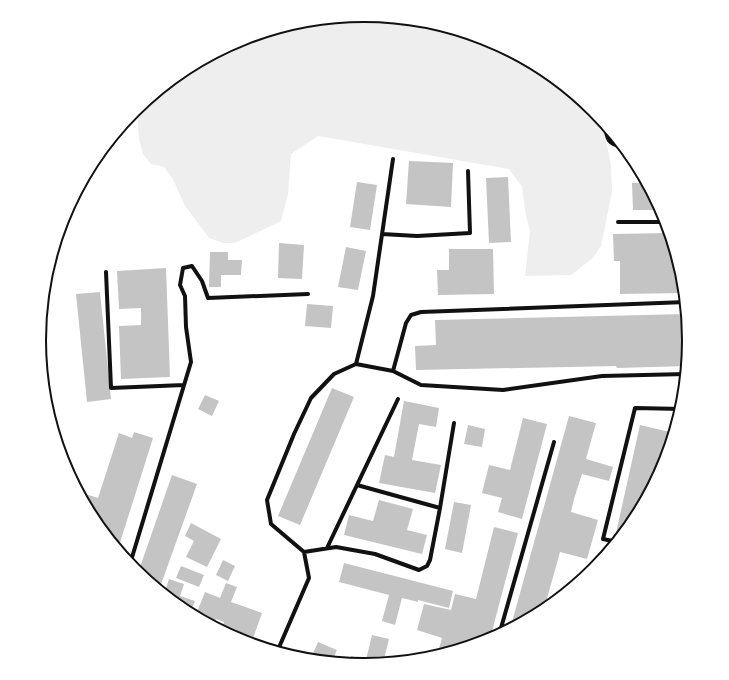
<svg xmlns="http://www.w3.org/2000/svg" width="729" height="680" viewBox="0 0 729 680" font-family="Poppins,sans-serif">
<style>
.green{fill:#eee}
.building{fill:#c4c4c4}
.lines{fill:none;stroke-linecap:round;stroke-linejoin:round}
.minor{stroke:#111;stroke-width:4}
.rim{fill:none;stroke:#111;stroke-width:2}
</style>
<rect width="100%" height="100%" fill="#fff"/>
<path class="green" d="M 365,15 L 428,21 L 489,40 L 545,70 L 594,110 L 602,120 L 611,165 L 612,192 L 601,246 L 593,258 L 571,275 L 525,276 L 530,231 L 526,216 L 522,187 L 509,169 L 318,136 L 291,154 L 288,194 L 281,221 L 235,243 L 223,243 L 209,238 L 184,204 L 173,179 L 164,167 L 151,164 L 143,154 L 139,139 L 137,111 L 136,109 L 184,70 L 240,40 L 301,21 Z"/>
<path class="building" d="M 409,161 L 453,163 L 451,207 L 406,204 Z
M 508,177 L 511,242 L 489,243 L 486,178 Z
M 357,182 L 377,185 L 370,230 L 350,227 Z
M 632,183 L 647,183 L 662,210 L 633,210 Z
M 670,233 L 683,277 L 685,293 L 620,294 L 620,261 L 614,261 L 613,234 Z
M 279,243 L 304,245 L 302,279 L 278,278 Z
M 346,247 L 366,251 L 358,290 L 338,287 Z
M 449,249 L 493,249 L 494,294 L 438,295 L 437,270 L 449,270 Z
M 210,252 L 228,252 L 228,260 L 242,260 L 241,275 L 221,275 L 221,287 L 209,287 Z
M 166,268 L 170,377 L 121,379 L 119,326 L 141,325 L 141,308 L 119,309 L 117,271 Z
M 100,292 L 111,399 L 87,402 L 76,294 Z
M 307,304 L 333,306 L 331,328 L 305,326 Z
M 687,314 L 689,340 L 687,340 L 687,366 L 617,368 L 616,366 L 416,370 L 415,346 L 436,345 L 435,320 Z
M 332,388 L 354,397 L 300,525 L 278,516 Z
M 205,395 L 219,401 L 212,416 L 198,409 Z
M 404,401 L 439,408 L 436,427 L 419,424 L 412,460 L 441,465 L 435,493 L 379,483 L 385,455 L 394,457 Z
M 569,416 L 596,423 L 586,459 L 613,467 L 609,481 L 582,474 L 574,499 L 571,512 L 598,520 L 587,559 L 560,552 L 546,602 L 552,604 L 545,610 L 519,624 L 512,622 Z
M 523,418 L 547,424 L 522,519 L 498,512 L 502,498 L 482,493 L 489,465 L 510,470 Z
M 468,425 L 485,429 L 482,447 L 464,444 Z
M 640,425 L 674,433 L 665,465 L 635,521 L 623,535 L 616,533 Z
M 134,432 L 153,438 L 118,549 L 94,520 L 79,492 L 98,498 L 119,433 L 132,438 Z
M 58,443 L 64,445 L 61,454 L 59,448 Z
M 172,475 L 197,484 L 159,590 L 138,573 Z
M 379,500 L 413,509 L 407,530 L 427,535 L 422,554 L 344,535 L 349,515 L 373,521 Z
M 454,502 L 471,505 L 462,553 L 445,549 Z
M 191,523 L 221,539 L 207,567 L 186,557 L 194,541 L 185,536 Z
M 494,527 L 518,533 L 490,639 L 437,656 L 442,638 L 417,630 L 424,604 L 451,610 L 455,594 L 476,599 Z
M 223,560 L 235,566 L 228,581 L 216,575 Z
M 344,563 L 453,591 L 449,608 L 418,600 L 418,602 L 402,598 L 395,625 L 382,621 L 389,595 L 339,582 Z
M 181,566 L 204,575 L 199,587 L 176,578 Z
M 169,579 L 184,584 L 180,596 L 195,601 L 190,613 L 184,610 L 164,594 Z
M 226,583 L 237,587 L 231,602 L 262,613 L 251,644 L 240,640 L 221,630 L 224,622 L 216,619 L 214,625 L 208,623 L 204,621 L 206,615 L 197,612 L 205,592 L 220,598 Z
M 372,635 L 389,639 L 383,663 L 364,665 L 350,664 L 351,656 L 366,660 Z
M 318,642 L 337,650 L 332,662 L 310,660 Z"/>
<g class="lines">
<path class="minor" d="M 605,123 C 606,139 608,145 624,147
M 618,222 L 667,222
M 382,234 L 417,236 L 470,233 L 468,171
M 106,272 L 111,388 L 184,385
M 356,364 L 373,296 L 393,159
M 393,371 L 406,323 L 411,315 L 421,312 L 686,302
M 357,485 L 440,508
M 617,542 L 603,539 L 635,408 L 682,409
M 327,548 L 398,399
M 304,552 L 336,547 L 375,554 L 419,570 L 427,566 L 430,560 L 440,508 L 454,423
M 130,564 L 191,362 L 186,327 L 185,296 L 180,285 L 183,268 L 192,266 L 202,281 L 208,298 L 308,294
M 499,635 L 554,442
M 277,652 L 309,578 L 304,552 L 271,524 L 267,500 L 294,434 L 311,398 L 334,374 L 356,364 L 393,371 L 421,385 L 503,390 L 602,376 L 686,374"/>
</g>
<path d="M0 0H729V680H0ZM46 340a318 318 0 1 1 636 0a318 318 0 1 1-636 0Z" fill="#fff" fill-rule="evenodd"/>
<path class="rim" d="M46 340a318 318 0 1 1 636 0a318 318 0 1 1-636 0Z"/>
</svg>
